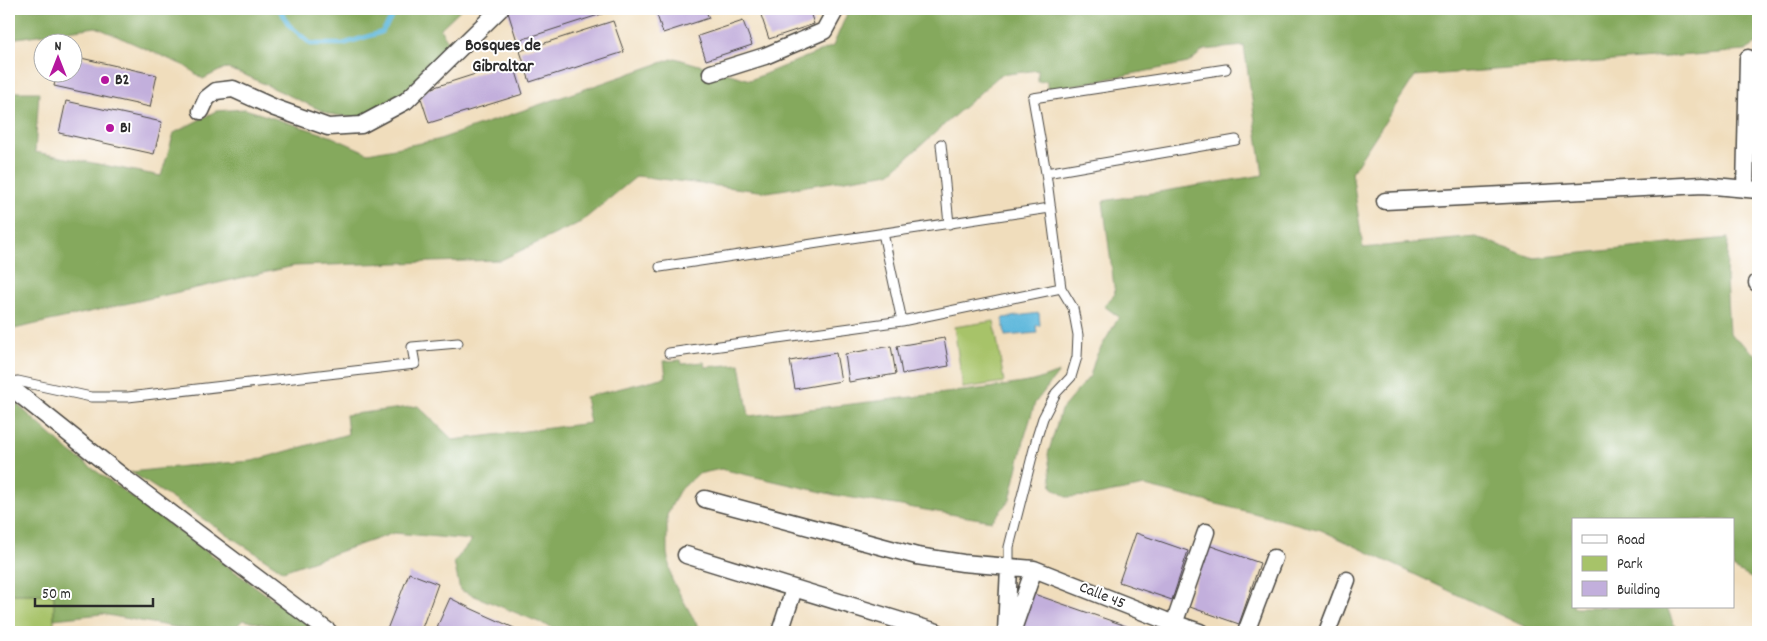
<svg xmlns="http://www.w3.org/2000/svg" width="1767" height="641" viewBox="0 0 1767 641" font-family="Dekko,sans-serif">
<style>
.green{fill:#a7c369;stroke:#69774a}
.forest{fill:#85a95d;stroke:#586a44}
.water{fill:#5fb8dc;stroke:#457284}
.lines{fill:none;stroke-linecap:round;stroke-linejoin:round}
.stream{stroke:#5fb8dc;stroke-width:4.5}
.building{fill:#c2afdc}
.lane-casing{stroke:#494641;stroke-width:11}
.street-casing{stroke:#494641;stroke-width:19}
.lane{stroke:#fff;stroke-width:9}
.street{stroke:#fff;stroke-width:16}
.poi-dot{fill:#b5179e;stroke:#fff;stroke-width:2}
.labels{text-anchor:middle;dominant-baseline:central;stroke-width:4;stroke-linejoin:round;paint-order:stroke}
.poi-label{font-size:16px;font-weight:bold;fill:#2b2b2b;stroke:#fff;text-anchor:start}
.street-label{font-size:16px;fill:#2b2b2b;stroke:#fff}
.neighbourhood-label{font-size:18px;font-weight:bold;fill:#2b2b2b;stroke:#fff}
</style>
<rect width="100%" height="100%" fill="#fff"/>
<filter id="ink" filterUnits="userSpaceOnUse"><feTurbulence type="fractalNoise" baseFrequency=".02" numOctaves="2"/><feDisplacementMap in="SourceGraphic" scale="10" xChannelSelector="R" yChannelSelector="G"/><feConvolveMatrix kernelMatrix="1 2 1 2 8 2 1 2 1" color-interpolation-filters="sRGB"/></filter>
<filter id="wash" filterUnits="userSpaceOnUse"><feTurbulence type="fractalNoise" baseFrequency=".0096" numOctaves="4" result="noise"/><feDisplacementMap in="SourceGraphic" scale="20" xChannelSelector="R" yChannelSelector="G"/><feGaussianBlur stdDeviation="1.12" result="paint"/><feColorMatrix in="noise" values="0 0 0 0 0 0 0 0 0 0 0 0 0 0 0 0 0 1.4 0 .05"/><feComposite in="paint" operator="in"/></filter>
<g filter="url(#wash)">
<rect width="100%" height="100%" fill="#f0ddbc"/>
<path class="green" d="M 994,321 L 1004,382 L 963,388 L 954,327 Z
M 9,594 L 54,594 L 54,632 L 9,632 Z"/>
<path class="forest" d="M 9,9 L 461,9 L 440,29 L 452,47 L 400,95 L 360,119 L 329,114 L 245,75 L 225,68 L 203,79 L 185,66 L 96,27 L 9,39 Z
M 849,9 L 1758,9 L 1758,43 L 1745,51 L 1415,76 L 1352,172 L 1363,248 L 1476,237 L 1534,258 L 1728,238 L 1726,279 L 1729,333 L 1758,356 L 1758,582 L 1733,568 L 1733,520 L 1573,520 L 1573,607 L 1667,607 L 1677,632 L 1536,632 L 1321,530 L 1145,486 L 1092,496 L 1066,497 L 1052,487 L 1048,454 L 1061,410 L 1090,376 L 1096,356 L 1119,317 L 1104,306 L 1115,294 L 1103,201 L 1263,175 L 1244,46 L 1204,50 L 1188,63 L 1060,88 L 1047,88 L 1047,81 L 1038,82 L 1038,70 L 1000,75 L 890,173 L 767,192 L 637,176 L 581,222 L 501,260 L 294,266 L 14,329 L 9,333 L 9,92 L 39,92 L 35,152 L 161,176 L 174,133 L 216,111 L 245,109 L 330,136 L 368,153 L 437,140 L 675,58 L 750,80 L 833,46 Z
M 681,360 L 682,364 L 704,362 L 705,367 L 740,364 L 749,416 L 997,387 L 1034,381 L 1059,372 L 1035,403 L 1025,436 L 1010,500 L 992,521 L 835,495 L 721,469 L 698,474 L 679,491 L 667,515 L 667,553 L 672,580 L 701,632 L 566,632 L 551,627 L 460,590 L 454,562 L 472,540 L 394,533 L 283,571 L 131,472 L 185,466 L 252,461 L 348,434 L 346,415 L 418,406 L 453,440 L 590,423 L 585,397 L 666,377 L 664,361 Z
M 9,397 L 70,452 L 318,632 L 272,632 L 272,626 L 243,620 L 230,632 L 201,632 L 102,614 L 54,619 L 54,594 L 9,594 Z"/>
<path class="water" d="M 1039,313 L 1040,325 L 1036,326 L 1037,333 L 1005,336 L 1003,318 Z"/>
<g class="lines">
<path class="stream" d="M 279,9 L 289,25 L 311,44 L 343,44 L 382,32 L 398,9"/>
</g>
<g id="blocks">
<path class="building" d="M 507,9 L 610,9 L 611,11 L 517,41 Z
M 655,9 L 705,9 L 709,18 L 663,33 Z
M 778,9 L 809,9 L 814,24 L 769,39 L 761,15 Z
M 613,21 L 624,52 L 530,82 L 520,51 Z
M 743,21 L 752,45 L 706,60 L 698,36 Z
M 72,56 L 157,75 L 150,107 L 54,86 L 57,72 L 72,72 Z
M 513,62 L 523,94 L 429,123 L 419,92 Z
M 66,101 L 162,122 L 154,154 L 59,133 Z
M 944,338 L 949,366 L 902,374 L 897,346 Z
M 891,346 L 896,374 L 849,382 L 845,354 Z
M 836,353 L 841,381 L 795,389 L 790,361 Z
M 1136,533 L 1188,551 L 1172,600 L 1119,582 Z
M 1208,545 L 1260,563 L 1239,624 L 1187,606 Z
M 409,573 L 438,584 L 422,628 L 420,632 L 386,632 Z
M 1031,593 L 1129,627 L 1143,632 L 1017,632 Z
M 450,598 L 472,609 L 523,632 L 448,632 L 437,627 Z"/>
</g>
</g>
<g filter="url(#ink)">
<use href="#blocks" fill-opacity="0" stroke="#494641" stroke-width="1"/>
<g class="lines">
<defs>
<path id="lane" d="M 941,144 L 949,224
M 1046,173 L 1236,140
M 883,233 L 902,321
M 660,267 L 1050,208
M 669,353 L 902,321 L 1061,288
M 9,382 L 18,381 L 91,397 L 128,397 L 415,364 L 412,347 L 458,343
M 1009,567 L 1009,547 L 1037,437 L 1043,418 L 1056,393 L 1071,377 L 1077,357 L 1078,335 L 1073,308 L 1061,288 L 1046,173 L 1033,98 L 1226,69"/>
<path id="street" d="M 711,73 L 765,56 L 824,31 L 836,9
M 201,111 L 207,98 L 216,91 L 233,89 L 275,108 L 328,127 L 361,125 L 406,101 L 500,9
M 1745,189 L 1748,58
M 1385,201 L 1703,185 L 1758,190
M 1757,283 L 1758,283
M 9,386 L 127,480 L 329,632
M 705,499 L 917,556 L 963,563 L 1034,569 L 1164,620 L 1200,632
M 686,555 L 937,632
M 1174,624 L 1206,532
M 780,632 L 794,589
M 1006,632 L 1009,567
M 1012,632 L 1034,569
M 1246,632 L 1274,558
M 1327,632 L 1347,580"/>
</defs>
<use href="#lane" class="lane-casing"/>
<use href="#street" class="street-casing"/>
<use href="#lane" class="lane"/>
<use href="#street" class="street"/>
</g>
</g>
<g class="poi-dot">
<circle cx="105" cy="80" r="5"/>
<circle cx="110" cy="128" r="5"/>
</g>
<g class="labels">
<g class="poi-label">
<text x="115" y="80">B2</text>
<text x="120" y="128">B1</text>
</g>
<g class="street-label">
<text transform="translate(1102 596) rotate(22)">Calle 45</text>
</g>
<g class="neighbourhood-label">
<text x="503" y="46">Bosques de<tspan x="503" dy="21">Gibraltar</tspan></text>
</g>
</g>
<rect width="1767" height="641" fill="none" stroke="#fff" stroke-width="30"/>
<rect x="1572" y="518" width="162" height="90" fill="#ffffff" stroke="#aaaaaa"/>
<rect x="1582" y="535" width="25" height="8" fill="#ffffff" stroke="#aaaaaa"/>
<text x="1617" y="544" font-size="15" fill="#2b2b2b">Road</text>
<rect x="1582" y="556" width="25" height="15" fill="#a7c369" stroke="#aaaaaa"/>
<text x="1617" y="568" font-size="15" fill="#2b2b2b">Park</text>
<rect x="1582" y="581" width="25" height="15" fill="#c2afdc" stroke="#aaaaaa"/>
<text x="1617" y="594" font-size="15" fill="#2b2b2b">Building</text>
<g transform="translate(58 58)"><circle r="24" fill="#ffffff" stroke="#aaaaaa"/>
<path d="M0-4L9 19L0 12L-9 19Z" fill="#b5179e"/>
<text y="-8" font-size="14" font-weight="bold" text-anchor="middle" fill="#2b2b2b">N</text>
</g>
<path d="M35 598v8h118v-8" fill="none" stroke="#2b2b2b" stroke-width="2.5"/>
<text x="42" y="598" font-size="15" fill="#2b2b2b" stroke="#ffffff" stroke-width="4" paint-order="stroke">50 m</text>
</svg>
